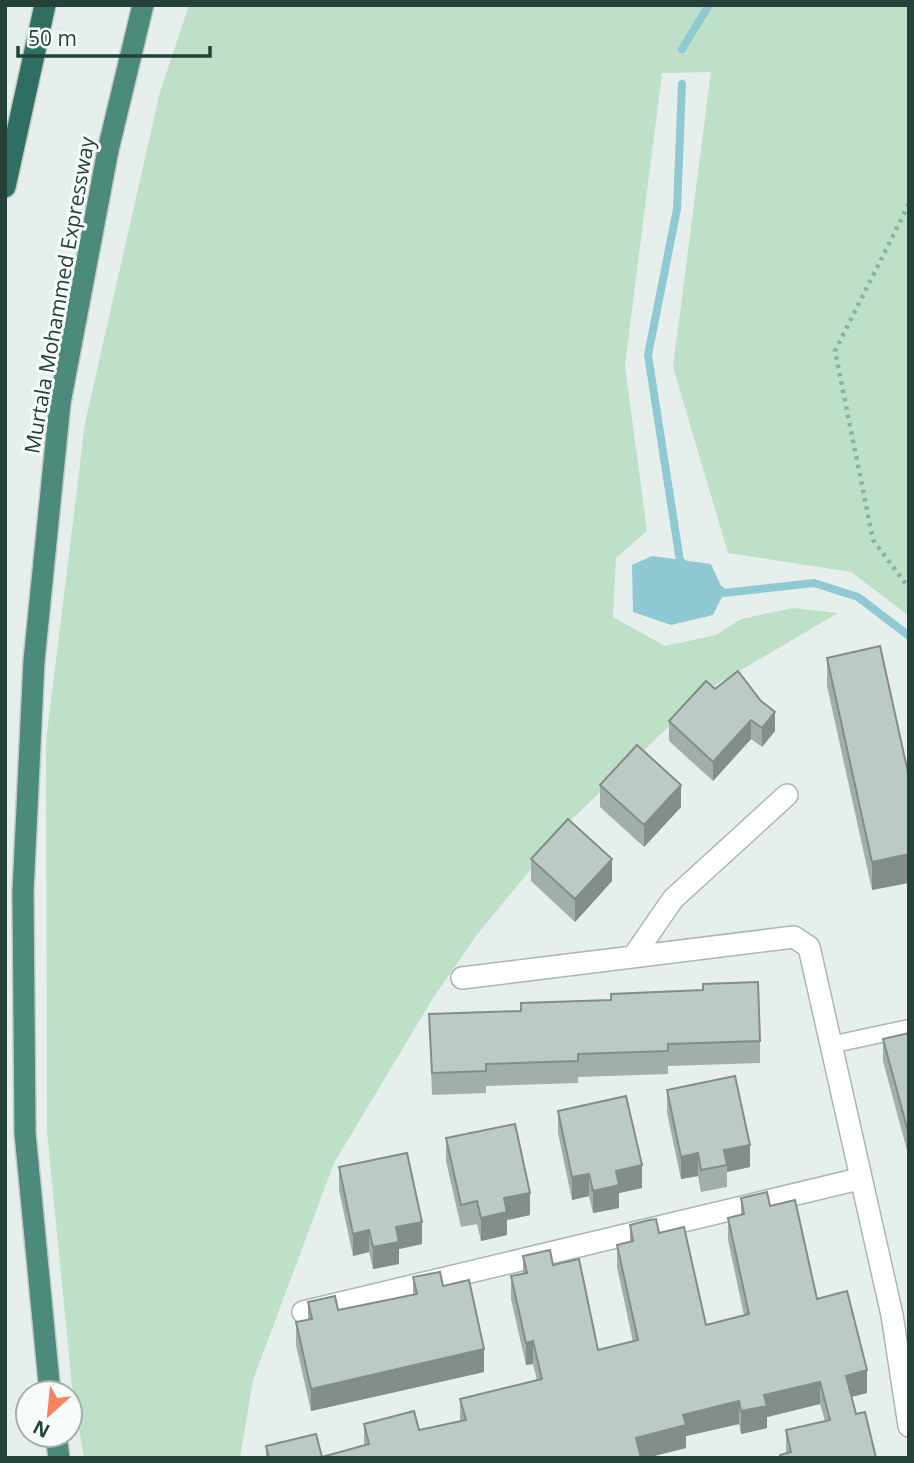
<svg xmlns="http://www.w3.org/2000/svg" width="914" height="1463" viewBox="0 0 914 1463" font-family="'Open Sans',sans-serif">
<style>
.green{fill:#bfe0c8}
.water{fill:#8ec9d4}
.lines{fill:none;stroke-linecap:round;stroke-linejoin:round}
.stream{stroke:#8ec9d4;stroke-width:8}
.service-casing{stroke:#a8b8b2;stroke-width:19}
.minor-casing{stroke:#a8b8b2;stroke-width:24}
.trunk-casing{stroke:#c2cac8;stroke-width:24}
.motorway-casing{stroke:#c2cac8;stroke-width:24}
.path{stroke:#86b3a5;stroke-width:4.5;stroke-dasharray:3.5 5;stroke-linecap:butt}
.service{stroke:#fff;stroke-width:16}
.minor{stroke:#fff;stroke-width:21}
.trunk{stroke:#4c8a7c;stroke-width:21}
.motorway{stroke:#2f6f62;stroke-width:21}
.wall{fill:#a1aea9}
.shaded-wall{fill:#838d89}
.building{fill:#bbcac4;stroke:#838d89;stroke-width:2}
.labels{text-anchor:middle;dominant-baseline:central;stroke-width:6;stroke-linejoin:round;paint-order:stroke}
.street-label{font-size:21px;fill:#24423a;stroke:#f7fbf9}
</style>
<rect width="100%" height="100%" fill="#e6efeb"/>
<path class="green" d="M 189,5 L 909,5 L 909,616 L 851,572 L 728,553 L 673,367 L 711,72 L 662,73 L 625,366 L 647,531 L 616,558 L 613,617 L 665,646 L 716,635 L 741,619 L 793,608 L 838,613 L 707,690 L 572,819 L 476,936 L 433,998 L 334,1163 L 253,1380 L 240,1458 L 84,1458 L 72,1386 L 47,1132 L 46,741 L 85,423 L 160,92 Z"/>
<path class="water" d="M 652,556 L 711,564 L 724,593 L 713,615 L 671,625 L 633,612 L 632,565 Z"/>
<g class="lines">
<path class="stream" d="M 682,49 L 709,5
M 682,84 L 677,209 L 648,355 L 680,561 L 688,567
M 716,587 L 724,593 L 814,583 L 858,597 L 909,636"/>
<defs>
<path id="service" d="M 830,1045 L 909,1028"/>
<path id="minor" d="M 633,957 L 673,899 L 787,795
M 462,978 L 794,937 L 809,947 L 892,1315 L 909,1426
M 303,1312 L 859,1179"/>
<path id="trunk" d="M 50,1393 L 25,1133 L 23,892 L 34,661 L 60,403 L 108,150 L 143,5
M 56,1435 L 59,1458"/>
<path id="motorway" d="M 5,187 L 45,5"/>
</defs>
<use href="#service" class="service-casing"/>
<use href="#minor" class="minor-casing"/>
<use href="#trunk" class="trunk-casing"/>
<use href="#motorway" class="motorway-casing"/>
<path class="path" d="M 909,204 L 835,351 L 873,540 L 909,588"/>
<use href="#service" class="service"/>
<use href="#minor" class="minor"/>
<use href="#trunk" class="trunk"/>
<use href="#motorway" class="motorway"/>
</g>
<path class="wall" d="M 827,658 L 909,777 L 872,890 L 827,686 Z
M 715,689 L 775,731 L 762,747 L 751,739 L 713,781 L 669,741 L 669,721 Z
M 600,785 L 681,807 L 644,847 L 600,807 Z
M 531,859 L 612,881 L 575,922 L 531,881 Z
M 429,1014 L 760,1041 L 760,1063 L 668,1066 L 668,1074 L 578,1077 L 578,1083 L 486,1086 L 486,1093 L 432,1095 Z
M 909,1033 L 909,1158 L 883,1061 L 883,1039 Z
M 667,1090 L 750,1167 L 727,1172 L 727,1187 L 701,1192 L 698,1176 L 681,1179 L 667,1113 Z
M 558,1111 L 642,1188 L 619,1193 L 619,1208 L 593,1213 L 589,1196 L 572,1200 L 558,1133 Z
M 446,1138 L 530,1215 L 507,1220 L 507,1235 L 481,1241 L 477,1224 L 461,1227 L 446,1161 Z
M 339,1167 L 422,1244 L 399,1249 L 399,1264 L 373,1269 L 369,1252 L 353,1256 L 339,1190 Z
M 741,1198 L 770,1206 L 867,1393 L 852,1397 L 856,1414 L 876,1458 L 780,1458 L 780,1455 L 786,1453 L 786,1430 L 825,1421 L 820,1404 L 767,1417 L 767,1428 L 741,1434 L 739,1424 L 686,1436 L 686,1448 L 646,1458 L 266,1458 L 266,1446 L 322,1457 L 364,1445 L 364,1424 L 419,1430 L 460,1421 L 460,1399 L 537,1380 L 533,1364 L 526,1365 L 511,1299 L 511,1276 L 523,1274 L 523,1256 L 553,1265 L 598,1350 L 633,1342 L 617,1267 L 617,1245 L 630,1242 L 630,1225 L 659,1233 L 706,1325 L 744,1315 L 728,1240 L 728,1218 L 741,1215 Z
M 413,1277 L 443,1286 L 484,1372 L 311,1411 L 296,1345 L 296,1322 L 308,1320 L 308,1302 L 338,1310 L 413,1295 Z"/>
<path class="shaded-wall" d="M 775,712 L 775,731 L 762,747 L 762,728 Z
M 751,720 L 751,739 L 713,781 L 713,762 Z
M 681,785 L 681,807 L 644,847 L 644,825 Z
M 909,854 L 909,883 L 872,890 L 872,862 Z
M 612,859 L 612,881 L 575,922 L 575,899 Z
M 750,1145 L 750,1167 L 727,1172 L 727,1165 L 724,1150 Z
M 698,1153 L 698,1176 L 681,1179 L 681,1157 Z
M 642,1165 L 642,1188 L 619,1193 L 619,1208 L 593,1213 L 593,1191 L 616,1171 Z
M 589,1174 L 589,1196 L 572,1200 L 572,1177 Z
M 530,1193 L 530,1215 L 507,1220 L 507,1235 L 481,1241 L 481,1218 L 504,1198 Z
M 422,1222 L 422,1244 L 399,1249 L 399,1264 L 373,1269 L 373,1247 L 396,1227 Z
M 369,1230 L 369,1252 L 353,1256 L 353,1234 Z
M 533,1341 L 533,1364 L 526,1365 L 526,1343 Z
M 484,1349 L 484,1372 L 311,1411 L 311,1389 Z
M 867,1370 L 867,1393 L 846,1398 L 846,1376 Z
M 820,1382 L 820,1404 L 767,1417 L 767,1428 L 741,1434 L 741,1411 L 764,1395 Z
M 739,1401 L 739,1424 L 686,1436 L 686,1448 L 646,1458 L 636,1458 L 636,1438 L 683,1415 Z"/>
<path class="building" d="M 880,646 L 909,777 L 909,854 L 872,862 L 827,658 Z
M 738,671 L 761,701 L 775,712 L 762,728 L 751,720 L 713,762 L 669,721 L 706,681 L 715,689 Z
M 637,745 L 681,785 L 644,825 L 600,785 Z
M 568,819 L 612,859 L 575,899 L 531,859 Z
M 758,982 L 760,1041 L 668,1044 L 668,1051 L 578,1054 L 578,1061 L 486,1064 L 486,1071 L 432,1073 L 429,1014 L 521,1011 L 521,1003 L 611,1000 L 611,994 L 703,990 L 703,984 Z
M 909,1033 L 909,1135 L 883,1039 Z
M 735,1076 L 750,1145 L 724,1150 L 727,1165 L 701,1170 L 698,1153 L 681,1157 L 667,1090 Z
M 626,1096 L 642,1165 L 616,1171 L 619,1185 L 593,1191 L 589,1174 L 572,1177 L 558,1111 Z
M 515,1124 L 530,1193 L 504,1198 L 507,1212 L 481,1218 L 477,1201 L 461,1205 L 446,1138 Z
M 407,1153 L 422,1222 L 396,1227 L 399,1242 L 373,1247 L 369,1230 L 353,1234 L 339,1167 Z
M 767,1192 L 770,1206 L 795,1200 L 817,1299 L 847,1291 L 867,1370 L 846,1376 L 856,1414 L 865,1412 L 876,1458 L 780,1458 L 780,1455 L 791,1452 L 786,1430 L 830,1420 L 820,1382 L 764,1395 L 767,1406 L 741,1411 L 739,1401 L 683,1415 L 686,1425 L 636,1438 L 641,1458 L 269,1458 L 266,1446 L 316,1434 L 322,1457 L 369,1444 L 364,1424 L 414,1411 L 419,1430 L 466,1420 L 460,1399 L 542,1379 L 533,1341 L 526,1343 L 511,1276 L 527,1273 L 523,1256 L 550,1250 L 553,1265 L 579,1259 L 598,1350 L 638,1340 L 617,1245 L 633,1241 L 630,1225 L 649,1220 L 656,1219 L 659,1233 L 684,1227 L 706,1325 L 749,1314 L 728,1218 L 744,1214 L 741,1198 Z
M 440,1272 L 443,1286 L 469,1280 L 484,1349 L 311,1389 L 296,1322 L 312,1319 L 308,1302 L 335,1296 L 338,1310 L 417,1294 L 413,1277 Z"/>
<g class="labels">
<g class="street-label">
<text transform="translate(59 295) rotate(-80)">Murtala Mohammed Expressway</text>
</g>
</g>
<rect width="914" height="1463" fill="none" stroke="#24423a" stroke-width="14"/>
<g transform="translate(49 1414) rotate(207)"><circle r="33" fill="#f7fbf9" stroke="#a3b1ad" stroke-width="2"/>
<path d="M0-5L12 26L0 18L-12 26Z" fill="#f4845f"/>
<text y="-10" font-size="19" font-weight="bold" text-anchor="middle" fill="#24423a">N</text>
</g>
<path d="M18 46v10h192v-10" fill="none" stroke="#24423a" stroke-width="3.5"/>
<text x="28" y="46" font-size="21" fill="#24423a" stroke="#f7fbf9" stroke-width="5" paint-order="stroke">50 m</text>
</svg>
